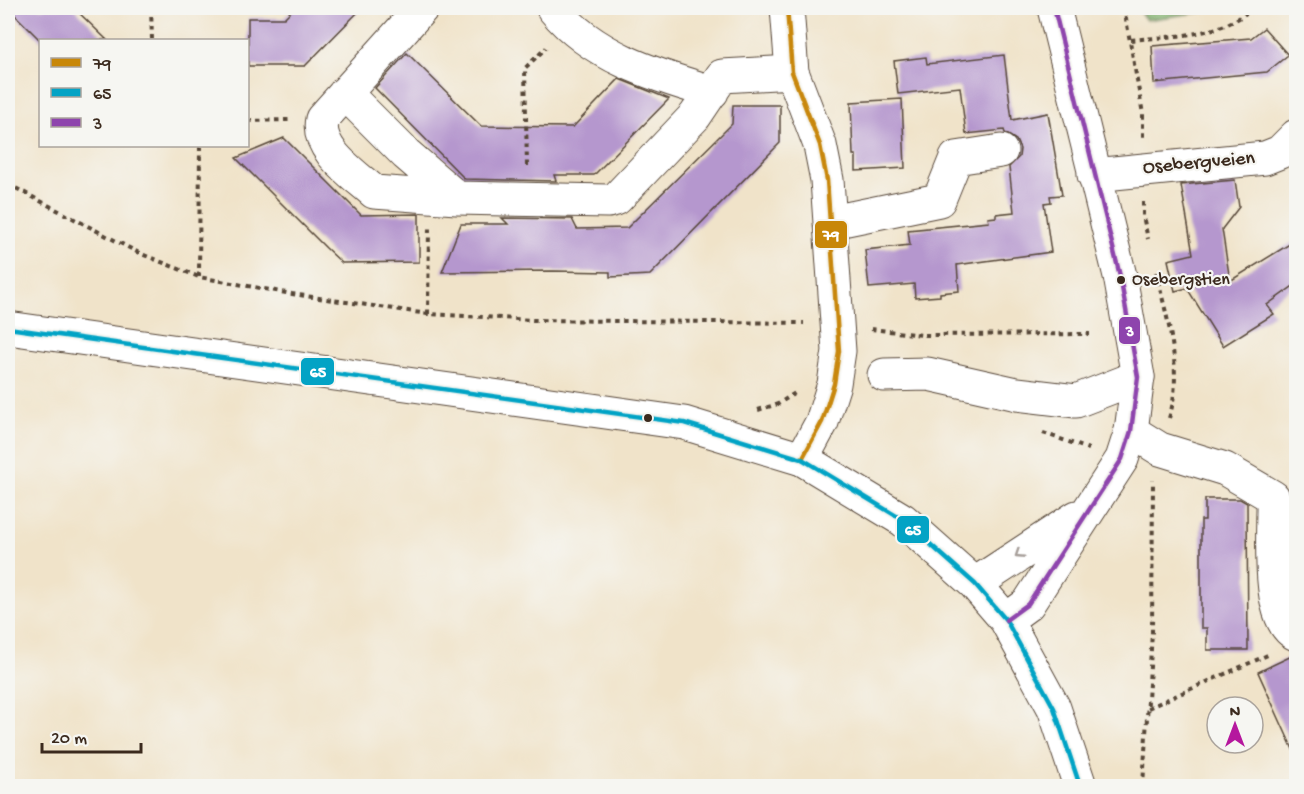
<svg xmlns="http://www.w3.org/2000/svg" width="1304" height="794" viewBox="0 0 1304 794" font-family="'Gochi Hand',sans-serif">
<style>
.forest{fill:url(#forest-firs);stroke:#5c6c43;stroke-width:1.5}
.building{fill:#b597ce}
.lines{fill:none;stroke-linecap:round;stroke-linejoin:round}
.minor-casing{stroke:#564638;stroke-width:35}
.major-casing{stroke:#564638;stroke-width:35}
.path{stroke:#564638;stroke-width:4;stroke-dasharray:4.5 4.5;stroke-linecap:butt}
.minor{stroke:#fff;stroke-width:33}
.major{stroke:#fff;stroke-width:33}
.bus-1-casing{stroke:#f6f6f2;stroke-width:9}
.bus-2-casing{stroke:#f6f6f2;stroke-width:9}
.bus-3-casing{stroke:#f6f6f2;stroke-width:9}
.bus-1{stroke:#c88708;stroke-width:4.5}
.bus-2{stroke:#03a3c5;stroke-width:4.5}
.bus-3{stroke:#8e44ad;stroke-width:4.5}
.oneway{stroke:#a79f9a}
.bus-dot{fill:#3b2a1e;stroke:#f6f6f2;stroke-width:2}
.labels{text-anchor:middle;dominant-baseline:central;stroke-width:4.5;stroke-linejoin:round;paint-order:stroke}
.bus-label{font-size:18px;fill:#3b2a1e;stroke:#f6f6f2;text-anchor:start}
.street-label{font-size:20px;fill:#3b2a1e;stroke:#f6f6f2}
.line-badge{stroke:#f6f6f2;stroke-width:2}
.badge-label{font-size:16px;text-anchor:middle;font-weight:bold;fill:#fff}
</style>
<defs>
<pattern id="forest-firs" width="22" height="20" patternUnits="userSpaceOnUse" patternTransform="scale(1.5)"><rect width="22" height="20" fill="#7dae68"/><path d="M5 1l3.5 6h-7zM16 11l3.5 6h-7z" fill="#688e55"/></pattern>
</defs>
<rect width="100%" height="100%" fill="#f6f6f2"/>
<filter id="ink" filterUnits="userSpaceOnUse"><feTurbulence type="fractalNoise" baseFrequency=".0167" numOctaves="2"/><feDisplacementMap in="SourceGraphic" scale="12" xChannelSelector="R" yChannelSelector="G"/><feConvolveMatrix kernelMatrix="1 2 1 2 8 2 1 2 1" color-interpolation-filters="sRGB"/></filter>
<filter id="wash" filterUnits="userSpaceOnUse"><feTurbulence type="fractalNoise" baseFrequency=".008" numOctaves="4" result="noise"/><feDisplacementMap in="SourceGraphic" scale="24" xChannelSelector="R" yChannelSelector="G"/><feGaussianBlur stdDeviation="1.35" result="paint"/><feColorMatrix in="noise" values="0 0 0 0 0 0 0 0 0 0 0 0 0 0 0 0 0 1.4 0 .05"/><feComposite in="paint" operator="in"/></filter>
<g filter="url(#wash)">
<rect width="100%" height="100%" fill="#f0e3c9"/>
<path class="forest" d="M 1137,8 L 1228,8 L 1146,20 Z"/>
<g id="blocks">
<path class="building" d="M 8,8 L 74,8 L 107,40 L 40,40 Z
M 294,8 L 362,8 L 305,66 L 248,66 L 248,18 L 284,18 Z
M 1264,28 L 1288,55 L 1267,72 L 1154,83 L 1152,46 L 1251,38 Z
M 407,53 L 481,126 L 573,127 L 619,79 L 669,99 L 594,175 L 554,175 L 556,181 L 465,179 L 375,88 Z
M 1004,55 L 1012,120 L 1048,113 L 1062,195 L 1050,196 L 1051,202 L 1044,203 L 1051,252 L 957,265 L 959,291 L 940,293 L 940,296 L 915,298 L 914,284 L 869,288 L 865,250 L 910,245 L 908,230 L 989,222 L 988,218 L 996,217 L 996,214 L 1014,212 L 1009,167 L 1019,157 L 1020,149 L 1016,140 L 1005,133 L 1004,130 L 966,134 L 960,87 L 898,94 L 894,61 L 926,57 L 927,64 Z
M 902,99 L 905,168 L 856,171 L 856,155 L 853,155 L 851,102 Z
M 733,105 L 780,105 L 780,143 L 650,275 L 610,277 L 610,272 L 553,271 L 442,272 L 461,224 L 508,224 L 502,218 L 572,219 L 577,229 L 627,228 L 732,124 Z
M 284,138 L 361,215 L 419,214 L 419,262 L 342,263 L 326,248 L 236,158 Z
M 1235,180 L 1239,207 L 1222,229 L 1230,281 L 1296,240 L 1296,284 L 1267,305 L 1274,314 L 1223,346 L 1187,288 L 1175,291 L 1168,260 L 1193,254 L 1181,185 Z
M 1205,499 L 1240,499 L 1247,503 L 1248,650 L 1207,650 L 1207,628 L 1201,628 L 1201,520 L 1205,520 Z
M 1296,654 L 1296,756 L 1258,672 Z"/>
</g>
</g>
<g filter="url(#ink)">
<use href="#blocks" fill-opacity="0" stroke="#564638" stroke-width="1.5"/>
<g class="lines">
<defs>
<path id="minor" d="M 422,8 L 322,119 C 315,149 354,174 374,192 L 457,198 L 608,201 L 616,199 L 695,116 L 722,76 L 792,72
M 553,8 C 592,56 654,75 712,92
M 787,8 L 792,72 L 820,145 L 827,180 L 839,351 L 834,384 L 822,422 L 802,459
M 345,93 L 406,154 L 457,198
M 1094,175 L 1265,158 L 1280,152 L 1296,136
M 832,222 L 939,200 L 956,158 L 1001,151
M 884,375 L 928,374 L 1017,394 L 1076,401 L 1138,377
M 1131,431 L 1160,449 L 1225,469 L 1273,497 C 1274,527 1265,621 1296,634"/>
<path id="major" d="M 8,328 L 684,423 L 802,459 L 903,520 L 975,584 L 1006,620 L 1054,708 L 1080,786
M 975,584 L 1077,517
M 1006,620 L 1028,604 L 1122,459 L 1131,431 L 1138,377 L 1120,276 L 1054,8"/>
</defs>
<use href="#minor" class="minor-casing"/>
<use href="#major" class="major-casing"/>
<path class="path" d="M 151,8 L 152,40
M 1124,8 L 1143,114 L 1143,137
M 1131,40 C 1171,36 1221,37 1252,8
M 248,121 L 289,120
M 527,166 L 525,68 L 546,48
M 8,184 L 139,253 L 199,277 L 292,294 L 428,314 L 534,320 L 804,323
M 1143,202 L 1143,216 L 1148,239
M 1156,272 C 1167,318 1184,371 1169,418
M 199,277 L 200,146
M 428,314 L 429,227
M 871,329 L 922,335 L 1090,334
M 758,410 L 778,404 L 795,393
M 1043,433 L 1089,449
M 1148,708 L 1270,654
M 1143,786 L 1152,632 L 1153,480"/>
<use href="#minor" class="minor"/>
<use href="#major" class="major"/>
<defs>
<path id="bus-1" d="M 787,8 L 792,72 L 820,145 L 827,180 L 839,351 L 834,384 L 822,422 L 802,459"/>
<path id="bus-2" d="M 8,328 L 684,423 L 802,459 L 903,520 L 975,584 L 1006,620 L 1054,708 L 1080,786"/>
<path id="bus-3" d="M 1006,620 L 1028,604 L 1122,459 L 1131,431 L 1138,377 L 1120,276 L 1054,8"/>
</defs>
<use href="#bus-1" class="bus-1-casing"/>
<use href="#bus-2" class="bus-2-casing"/>
<use href="#bus-3" class="bus-3-casing"/>
<use href="#bus-1" class="bus-1"/>
<use href="#bus-2" class="bus-2"/>
<use href="#bus-3" class="bus-3"/>
</g>
<defs><path id="oneway-chevron" d="M-2-3.5L2.5 0L-2 3.5" fill="none" stroke-width="1.6" stroke-linecap="round" stroke-linejoin="round" transform="scale(1.5)"/></defs>
<use class="oneway" href="#oneway-chevron" transform="translate(1019 554) rotate(147)"/>
</g>
<g class="bus-dot">
<circle cx="1121" cy="280" r="5"/>
<circle cx="648" cy="418" r="5"/>
</g>
<g class="labels">
<g class="bus-label">
<text x="1132" y="280">Osebergstien</text>
</g>
<g class="street-label">
<text transform="translate(1199 164) rotate(-5)">Osebergveien</text>
</g>
</g>
<g class="line-badge">
<rect x="814" y="220" width="34" height="29" rx="6" fill="#c88708"/>
<rect x="1118" y="316" width="23" height="29" rx="6" fill="#8e44ad"/>
<rect x="300" y="357" width="35" height="29" rx="6" fill="#03a3c5"/>
<rect x="896" y="515" width="34" height="29" rx="6" fill="#03a3c5"/>
</g>
<g class="badge-label">
<text x="831" y="240">79</text>
<text x="1130" y="336">3</text>
<text x="318" y="377">65</text>
<text x="913" y="535">65</text>
</g>
<rect width="1304" height="794" fill="none" stroke="#f6f6f2" stroke-width="30"/>
<rect x="39" y="39" width="210" height="108" fill="#f6f6f2" stroke="#aba49d" stroke-width="1.5"/>
<rect x="51" y="58" width="30" height="9" fill="#c88708" stroke="#aba49d" stroke-width="1.5"/>
<text x="93" y="69" font-size="18" fill="#3b2a1e">79</text>
<rect x="51" y="88" width="30" height="9" fill="#03a3c5" stroke="#aba49d" stroke-width="1.5"/>
<text x="93" y="99" font-size="18" fill="#3b2a1e">65</text>
<rect x="51" y="118" width="30" height="9" fill="#8e44ad" stroke="#aba49d" stroke-width="1.5"/>
<text x="93" y="129" font-size="18" fill="#3b2a1e">3</text>
<g transform="translate(1235 725)"><circle r="28" fill="#f6f6f2" stroke="#aba49d" stroke-width="1.5"/>
<path d="M0-4.5L10 22L0 15L-10 22Z" fill="#b5179e"/>
<text y="-9" font-size="16" font-weight="bold" text-anchor="middle" fill="#3b2a1e">N</text>
</g>
<path d="M42 743v9h99v-9" fill="none" stroke="#3b2a1e" stroke-width="3"/>
<text x="51" y="743" font-size="18" fill="#3b2a1e" stroke="#f6f6f2" stroke-width="4.5" paint-order="stroke">20 m</text>
</svg>
